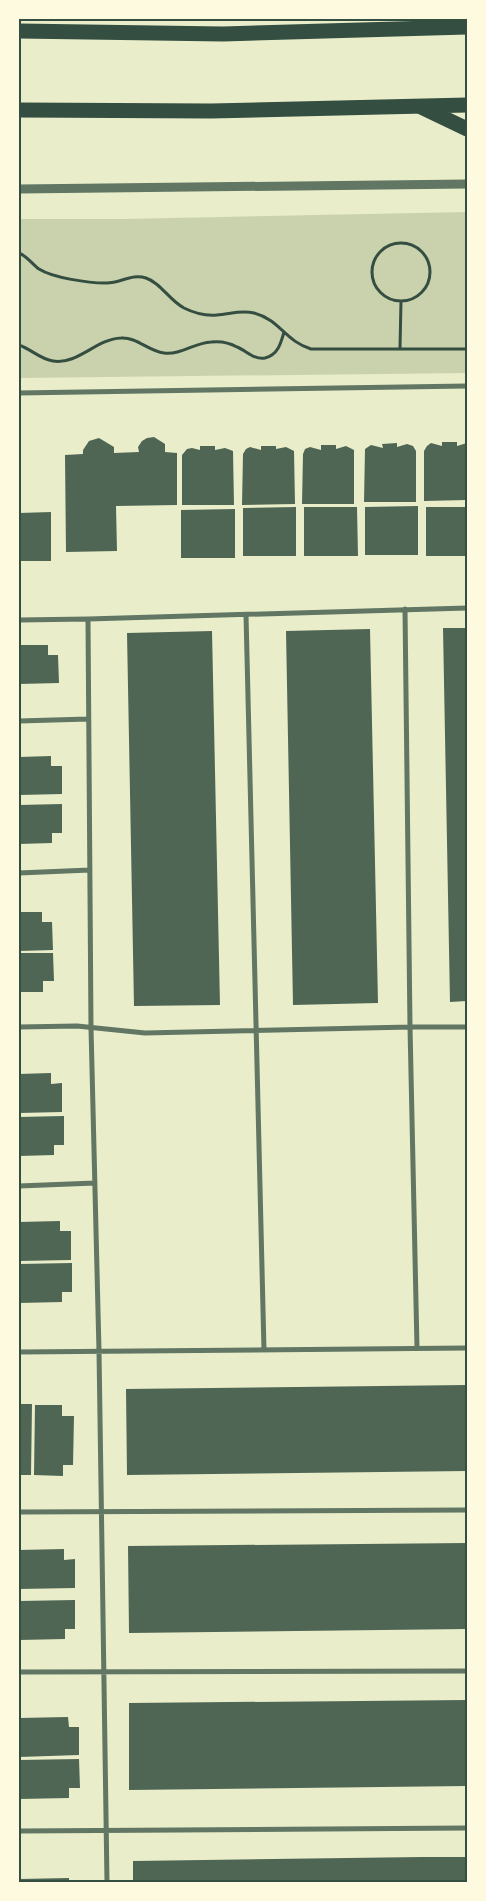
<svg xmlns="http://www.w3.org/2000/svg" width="486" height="1901" viewBox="0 0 486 1901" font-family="'Source Sans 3',sans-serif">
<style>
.green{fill:#cad2ad}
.building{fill:#4f6655}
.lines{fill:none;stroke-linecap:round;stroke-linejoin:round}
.path{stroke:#344e41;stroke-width:3}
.minor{stroke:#617663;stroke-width:5}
.tertiary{stroke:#617663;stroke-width:9}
.motorway{stroke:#344e41;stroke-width:15}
.neatline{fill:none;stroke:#344e41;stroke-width:2}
</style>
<rect width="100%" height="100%" fill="#e9edc9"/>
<path class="green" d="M 467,212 L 467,373 L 19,378 L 19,219 L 124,219 Z"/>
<path class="building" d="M 154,437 L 165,444 L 165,452 L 177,453 L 177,505 L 116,506 L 117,551 L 66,552 L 65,455 L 83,454 L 83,450 L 89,441 L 99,438 L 114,447 L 114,453 L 139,452 L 138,447 L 142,441 L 147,438 Z
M 442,442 L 457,442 L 457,446 L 467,443 L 467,500 L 424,501 L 424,451 L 427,446 L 431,443 L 442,446 Z
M 397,443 L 397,447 L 407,444 L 413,446 L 416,451 L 416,502 L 364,502 L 365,449 L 371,445 L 383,448 L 382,444 Z
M 321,445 L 336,445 L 336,449 L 346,446 L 354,450 L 354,504 L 302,504 L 303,454 L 305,449 L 310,447 L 321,450 Z
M 200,446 L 215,446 L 215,450 L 225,448 L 233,451 L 234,505 L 182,505 L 182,455 L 187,449 L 192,448 L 200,450 Z
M 261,446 L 276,446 L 276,449 L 286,447 L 294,451 L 295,504 L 242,505 L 243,454 L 246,449 L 250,447 L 261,450 Z
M 418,506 L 418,555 L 365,555 L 365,507 Z
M 296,507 L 296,556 L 243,556 L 243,508 Z
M 304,507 L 357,507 L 358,556 L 304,556 Z
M 426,507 L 467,507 L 467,556 L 426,556 Z
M 235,509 L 235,558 L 181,558 L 181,510 Z
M 51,512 L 51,561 L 19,561 L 19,513 Z
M 443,628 L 467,628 L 467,1001 L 450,1002 Z
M 370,629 L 378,1003 L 293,1005 L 286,631 Z
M 212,631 L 220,1005 L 134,1006 L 127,633 Z
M 19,645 L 48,645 L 48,655 L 58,655 L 59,683 L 19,684 Z
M 51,756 L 51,766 L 62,766 L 62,794 L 19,795 L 19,757 Z
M 62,804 L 62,833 L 52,833 L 52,843 L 19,844 L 19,805 Z
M 19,912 L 42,912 L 42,922 L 52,922 L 53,950 L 19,951 Z
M 19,953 L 53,953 L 54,981 L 43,981 L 43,992 L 19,992 Z
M 51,1073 L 51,1084 L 62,1083 L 62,1112 L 19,1113 L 19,1074 Z
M 64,1116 L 64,1145 L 54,1145 L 54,1155 L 19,1156 L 19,1117 Z
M 60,1221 L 60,1231 L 71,1231 L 71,1260 L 19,1261 L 19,1222 Z
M 72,1263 L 72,1292 L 62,1292 L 62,1302 L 19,1303 L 19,1264 Z
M 467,1385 L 467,1471 L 127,1475 L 126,1389 Z
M 19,1404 L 32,1404 L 31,1475 L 19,1475 Z
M 35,1405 L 62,1405 L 62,1416 L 74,1416 L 73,1465 L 63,1465 L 63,1476 L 34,1475 Z
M 467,1543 L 467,1629 L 129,1633 L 128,1546 Z
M 64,1549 L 64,1560 L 75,1559 L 75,1588 L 19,1589 L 19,1550 Z
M 75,1600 L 75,1629 L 65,1629 L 65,1639 L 19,1640 L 19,1601 Z
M 467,1700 L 467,1786 L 129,1790 L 129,1703 Z
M 68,1717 L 69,1727 L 79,1727 L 79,1755 L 19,1757 L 19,1718 Z
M 79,1759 L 80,1788 L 69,1788 L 69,1798 L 19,1799 L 19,1760 Z
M 422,1857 L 467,1857 L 467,1882 L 133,1882 L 133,1861 Z
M 69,1878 L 69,1882 L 20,1882 L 20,1879 Z"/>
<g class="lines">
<path class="path" d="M372 272a29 29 0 1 1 58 0a29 29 0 1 1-58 0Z
M 19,253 C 27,256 32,264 39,269 C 53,278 89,283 105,283 C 120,284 131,273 146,278 C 161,283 169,300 184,308 C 194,313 205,316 217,315 C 230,314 241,310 254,313 C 280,320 285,341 311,349 L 467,349
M 19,345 C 31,349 40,359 53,361 C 78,365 96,339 121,338 C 137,337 148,351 164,353 C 181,355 194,343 211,342 C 220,341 230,343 237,347 C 247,351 254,360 265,358 C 278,355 281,343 284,332
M 400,348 L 401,301"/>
<path class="minor" d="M 19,393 L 467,386
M 405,609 L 410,1027 L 417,1348
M 246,615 L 264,1350
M 88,619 L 91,1028 L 99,1351 L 107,1882
M 19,620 L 88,619 L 467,608
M 19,721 L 88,719
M 19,873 L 90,870
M 19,1027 L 77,1026 L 145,1033 L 410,1027 L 467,1027
M 19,1186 L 95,1183
M 19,1352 L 467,1348
M 19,1512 L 467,1510
M 19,1672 L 467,1671
M 19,1831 L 467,1828"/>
<path class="tertiary" d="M 19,189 L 467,184"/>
<path class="motorway" d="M 19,31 L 223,34 L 467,27
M 421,107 L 467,129
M 19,110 L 211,111 L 467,105"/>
</g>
<rect width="486" height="1901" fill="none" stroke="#fefae0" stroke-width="40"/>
<rect x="20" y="20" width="446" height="1861" class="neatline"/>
</svg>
